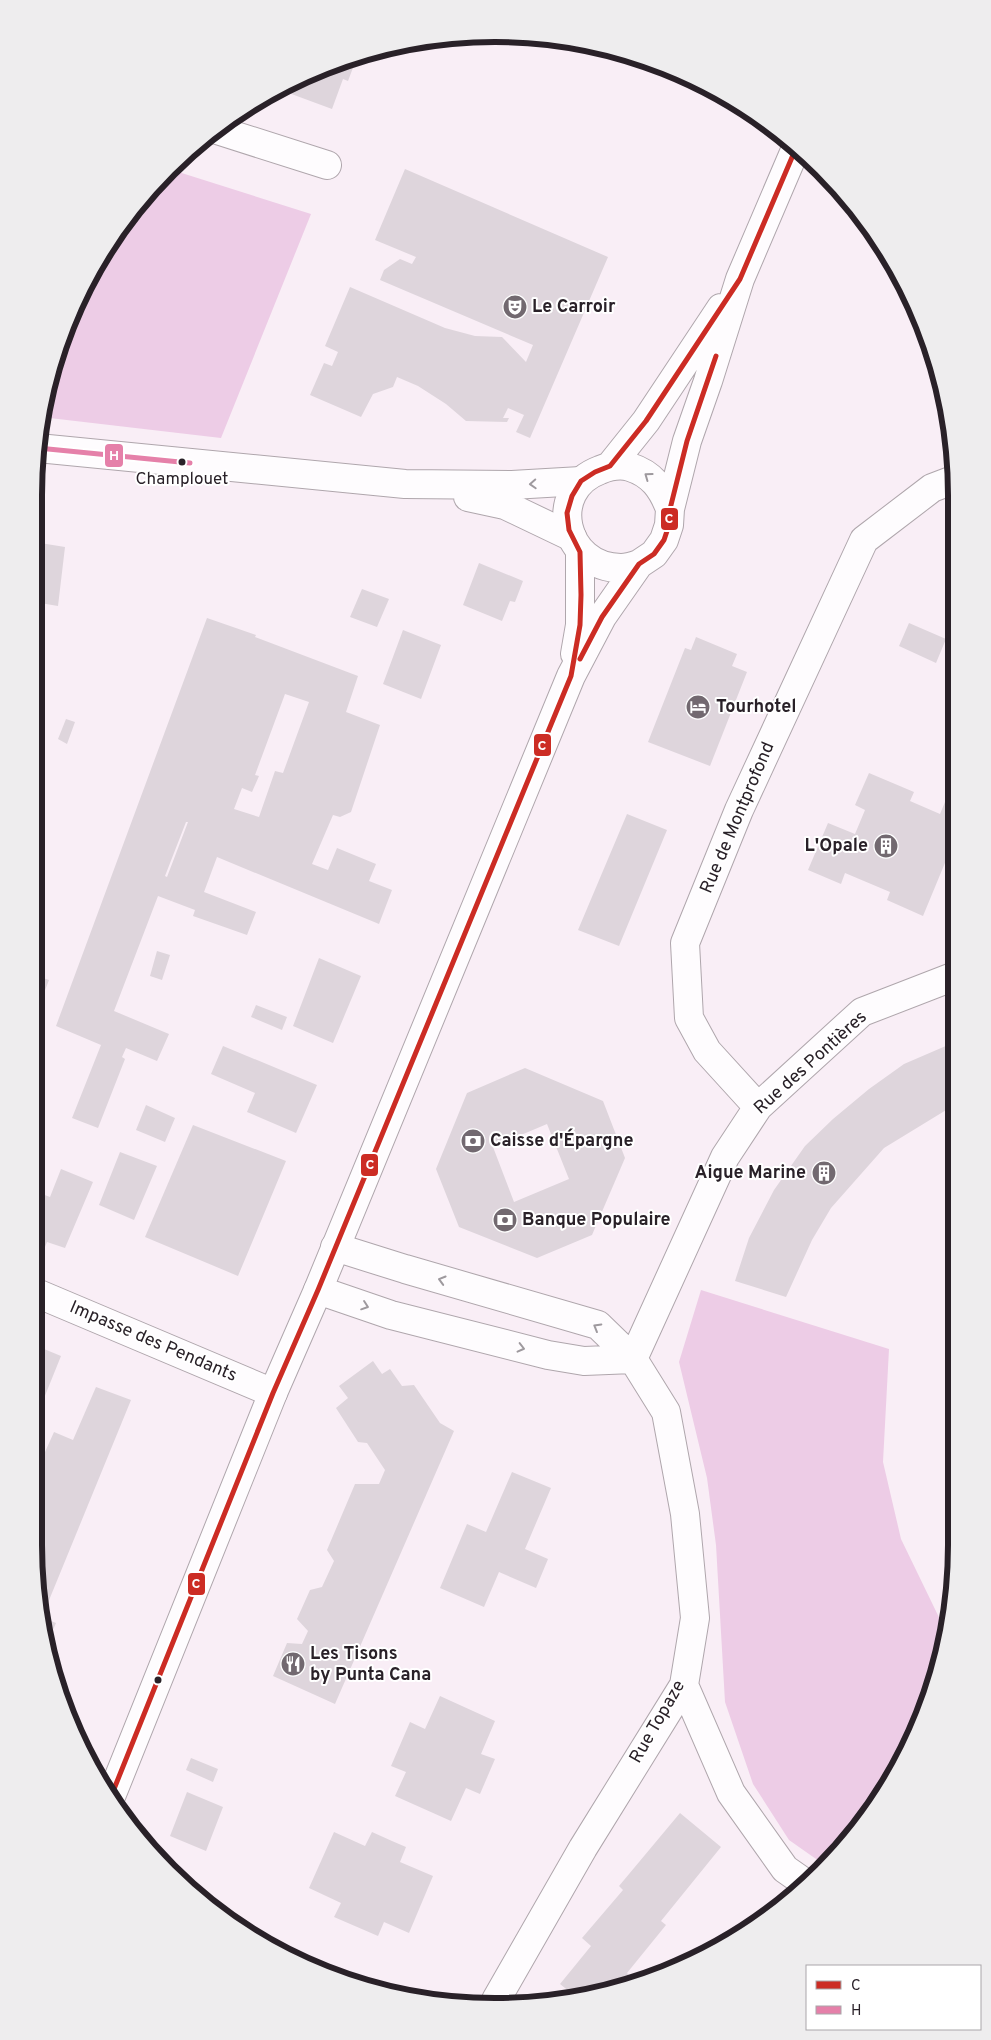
<svg xmlns="http://www.w3.org/2000/svg" width="991" height="2040" viewBox="0 0 991 2040" font-family="Overpass,sans-serif">
<style>
.green{fill:#edcce6}
.building{fill:#ded5dc;fill-rule:evenodd}
.lines{fill:none;stroke-linecap:round;stroke-linejoin:round}
.street-casing{stroke:#afa6ac;stroke-width:30}
.secondary-casing{stroke:#afa6ac;stroke-width:30}
.primary-casing{stroke:#afa6ac;stroke-width:30}
.street{stroke:#fefcfe;stroke-width:28}
.secondary{stroke:#fefcfe;stroke-width:28}
.primary{stroke:#fefcfe;stroke-width:28}
.bus-1-casing{stroke:#fff;stroke-width:9}
.bus-2-casing{stroke:#fff;stroke-width:9}
.bus-1{stroke:#cc2c24;stroke-width:5}
.bus-2{stroke:#e580a9;stroke-width:5}
.oneway{stroke:#9e999e}
.bus-dot{fill:#292128;stroke:#fff;stroke-width:2}
.labels{text-anchor:middle;dominant-baseline:central;stroke-width:4;stroke-linejoin:round;paint-order:stroke}
.bus-label{font-size:17px;fill:#292128;stroke:#fff}
.poi-label{font-size:18px;font-weight:bold;fill:#292128;stroke:#fff;text-anchor:start}
.street-label{font-size:18px;fill:#292128;stroke:#fff}
.rim{fill:none;stroke:#292128;stroke-width:6}
.line-badge{stroke:#fff;stroke-width:2}
.badge-label{font-size:14px;text-anchor:middle;font-weight:bold;fill:#fff}
</style>
<rect width="100%" height="100%" fill="#f9eef6"/>
<path class="green" d="M 169,169 L 311,214 L 221,438 L 41,417 L 43,405 L 69,319 L 112,239 Z
M 701,1290 L 889,1349 L 883,1462 L 901,1539 L 948,1636 L 922,1721 L 880,1801 L 826,1866 L 789,1840 L 753,1784 L 725,1702 L 716,1545 L 707,1478 L 679,1362 Z"/>
<path class="building" d="M 357,57 L 348,81 L 343,79 L 332,109 L 286,92 L 288,85 L 319,69 Z
M 405,169 L 608,257 L 530,438 L 516,432 L 524,415 L 508,408 L 503,418 L 509,418 L 507,422 L 466,421 L 446,404 L 418,386 L 397,377 L 393,387 L 373,394 L 361,417 L 310,395 L 324,363 L 332,366 L 338,352 L 325,346 L 350,287 L 445,328 L 475,336 L 502,337 L 526,362 L 533,345 L 380,280 L 384,270 L 400,259 L 412,264 L 416,257 L 375,240 Z
M 34,542 L 65,547 L 58,606 L 34,602 Z
M 479,563 L 523,581 L 515,602 L 510,601 L 502,621 L 463,605 Z
M 362,589 L 389,599 L 377,627 L 350,617 Z
M 207,618 L 256,635 L 255,637 L 358,676 L 346,712 L 380,725 L 351,812 L 340,817 L 333,815 L 312,864 L 328,870 L 337,848 L 376,864 L 369,881 L 392,890 L 379,924 L 217,857 L 204,892 L 256,912 L 247,935 L 193,916 L 195,910 L 158,896 L 114,1011 L 169,1034 L 157,1061 L 126,1048 L 122,1057 L 125,1059 L 98,1128 L 72,1118 L 101,1045 L 56,1026 ZM 285,694 L 309,702 L 283,773 L 275,771 L 259,817 L 234,809 L 242,788 L 252,792 L 259,776 L 255,775 ZM 186,822 L 188,822 L 167,877 L 165,876 Z
M 909,623 L 946,639 L 936,663 L 899,646 Z
M 403,630 L 441,645 L 421,699 L 383,684 Z
M 696,637 L 737,654 L 732,666 L 747,672 L 710,766 L 648,742 L 685,648 L 691,650 Z
M 66,719 L 75,722 L 67,744 L 58,739 Z
M 869,773 L 914,792 L 910,801 L 940,814 L 945,802 L 955,807 L 955,862 L 947,858 L 923,916 L 887,900 L 890,892 L 845,873 L 841,884 L 808,870 L 828,823 L 855,834 L 865,810 L 855,805 Z
M 627,814 L 667,830 L 619,946 L 578,930 Z
M 157,951 L 170,955 L 162,980 L 150,976 Z
M 319,958 L 361,976 L 333,1043 L 293,1026 Z
M 34,975 L 49,980 L 34,1019 Z
M 256,1005 L 287,1017 L 282,1030 L 251,1017 Z
M 955,1042 L 956,1104 L 884,1148 L 831,1208 L 812,1240 L 786,1297 L 735,1281 L 749,1238 L 774,1190 L 805,1146 L 833,1119 L 869,1089 L 904,1064 Z
M 223,1046 L 317,1085 L 296,1133 L 247,1112 L 255,1093 L 211,1074 Z
M 525,1068 L 603,1101 L 625,1158 L 592,1235 L 537,1258 L 459,1227 L 436,1169 L 467,1093 ZM 547,1124 L 569,1179 L 514,1202 L 493,1147 Z
M 146,1105 L 175,1118 L 165,1142 L 136,1130 Z
M 193,1125 L 286,1161 L 238,1276 L 145,1237 Z
M 120,1152 L 157,1166 L 134,1220 L 99,1205 Z
M 61,1169 L 93,1182 L 65,1248 L 47,1242 L 45,1247 L 34,1243 L 34,1215 L 42,1194 L 50,1197 Z
M 44,1349 L 61,1356 L 34,1423 L 34,1374 Z
M 373,1361 L 382,1374 L 390,1369 L 402,1386 L 414,1385 L 440,1423 L 454,1431 L 335,1704 L 273,1676 L 287,1643 L 302,1644 L 308,1631 L 297,1619 L 310,1590 L 322,1587 L 334,1561 L 327,1550 L 355,1484 L 379,1484 L 385,1470 L 367,1443 L 358,1442 L 336,1408 L 348,1398 L 339,1386 Z
M 96,1387 L 131,1400 L 45,1610 L 34,1545 L 34,1458 L 41,1461 L 54,1432 L 73,1440 Z
M 512,1472 L 551,1488 L 525,1549 L 548,1559 L 536,1588 L 499,1572 L 484,1607 L 440,1588 L 467,1524 L 486,1532 Z
M 46,1619 L 56,1623 L 49,1639 Z
M 52,1654 L 58,1656 L 54,1666 Z
M 440,1696 L 495,1721 L 481,1754 L 495,1759 L 480,1794 L 466,1788 L 451,1821 L 395,1796 L 406,1772 L 391,1766 L 410,1722 L 425,1729 Z
M 191,1758 L 218,1769 L 213,1782 L 186,1770 Z
M 187,1792 L 223,1807 L 206,1851 L 170,1836 Z
M 680,1813 L 721,1847 L 661,1921 L 666,1925 L 627,1973 L 632,1978 L 630,1980 L 575,1996 L 560,1984 L 591,1946 L 582,1938 L 623,1890 L 619,1886 Z
M 334,1832 L 365,1846 L 372,1832 L 392,1841 L 406,1847 L 400,1862 L 433,1876 L 409,1933 L 384,1922 L 378,1936 L 334,1917 L 341,1903 L 309,1888 Z"/>
<g class="lines">
<defs>
<path id="street" d="M 217,130 L 327,165
M 758,1107 L 707,1051 L 689,1018 L 685,943 L 739,810 L 864,540 L 932,488 L 953,480
M 335,1247 L 405,1269 L 598,1325 L 633,1359 L 666,1412 L 685,1514 L 695,1618 L 684,1685 L 583,1848 L 496,2000
M 318,1290 L 391,1315 L 548,1355 L 584,1361 L 633,1359
M 34,1292 L 273,1393
M 633,1359 L 725,1157 L 758,1107 L 862,1012 L 955,976
M 684,1685 L 731,1793 L 785,1869 L 805,1883"/>
<path id="secondary" d="M 38,448 L 405,484 L 512,485 L 581,481
M 468,497 L 505,505 L 572,537"/>
<path id="primary" d="M 610,466 L 646,421 L 721,308
M 639,564 C 633,566 627,568 621,568 C 563,568 546,490 600,470 C 610,466 620,464 630,467 C 652,474 662,488 670,509
M 575,654 L 580,625 L 580,552
M 112,1794 L 273,1393 L 318,1290 L 571,676 L 602,617 L 639,564 L 654,554 L 664,540 L 669,525 L 670,509 L 687,441 L 708,381 L 740,279 L 796,148"/>
</defs>
<use href="#street" class="street-casing"/>
<use href="#secondary" class="secondary-casing"/>
<use href="#primary" class="primary-casing"/>
<use href="#street" class="street"/>
<use href="#secondary" class="secondary"/>
<use href="#primary" class="primary"/>
<defs>
<path id="bus-1" d="M 580,659 L 602,617 L 639,564 L 654,554 L 664,540 L 669,525 L 670,509 L 687,441 L 716,356
M 112,1794 L 273,1393 L 318,1290 L 571,676 L 580,625 L 581,595 L 580,552 L 569,530 L 567,513 L 572,496 L 581,481 L 595,472 L 610,466 L 646,421 L 740,279 L 796,148"/>
<path id="bus-2" d="M 38,448 L 190,463"/>
</defs>
<use href="#bus-1" class="bus-1-casing"/>
<use href="#bus-2" class="bus-2-casing"/>
<use href="#bus-1" class="bus-1"/>
<use href="#bus-2" class="bus-2"/>
</g>
<defs><path id="oneway-chevron" d="M-2-3.5L2.5 0L-2 3.5" fill="none" stroke-width="1.6" stroke-linecap="round" stroke-linejoin="round" transform="scale(1.25)"/></defs>
<g class="oneway">
<use href="#oneway-chevron" transform="translate(648 476) rotate(-144)"/>
<use href="#oneway-chevron" transform="translate(533 484) rotate(177)"/>
<use href="#oneway-chevron" transform="translate(442 1280) rotate(-164)"/>
<use href="#oneway-chevron" transform="translate(365 1306) rotate(19)"/>
<use href="#oneway-chevron" transform="translate(597 1327) rotate(-150)"/>
<use href="#oneway-chevron" transform="translate(521 1348) rotate(14)"/>
</g>
<defs>
<symbol id="theatre-disc" viewBox="-11 -11 22 22"><circle r="9.5" fill="#726970" stroke="#fff"/><path d="M-5-5.5Q0-4 5-5.5V0Q5 5 0 6Q-5 5-5 0ZM-3.3-2.5H-1v1.5H-3.3ZM1-2.5H3.3v1.5H1ZM-2.8 1Q0 5.5 2.8 1Z" fill="#fff"/></symbol>
<symbol id="hotel-disc" viewBox="-11 -11 22 22"><circle r="9.5" fill="#726970" stroke="#fff"/><path d="M-6-4.5h1.5V1H6V5H4.5V3h-9V5H-6ZM-4 0a1.8 1.8 0 1 1 3.6 0ZM.5 0V-2.5h3Q6-2.5 6 0Z" fill="#fff"/></symbol>
<symbol id="building-disc" viewBox="-11 -11 22 22"><circle r="9.5" fill="#726970" stroke="#fff"/><path d="M-4-6H4V6H1V3H-1V6H-4ZM-2.5-4.3h1.7v1.8h-1.7ZM.8-4.3h1.7v1.8H.8ZM-2.5-1h1.7V.8h-1.7ZM.8-1h1.7V.8H.8Z" fill="#fff"/></symbol>
<symbol id="bank-disc" viewBox="-11 -11 22 22"><circle r="9.5" fill="#726970" stroke="#fff"/><path d="M-6-4H6V4H-6ZM0-2.3a2.3 2.3 0 1 0 0 4.6a2.3 2.3 0 1 0 0-4.6Z" fill="#fff"/></symbol>
<symbol id="restaurant-disc" viewBox="-11 -11 22 22"><circle r="9.5" fill="#726970" stroke="#fff"/><path d="M-5-6h1v4h1v-4h1v4h1v-4h1v5L-1.5 .5V6h-2V.5L-5-1ZM5-6V6H3V1.5H1.5Q1.5-4 5-6Z" fill="#fff"/></symbol>
</defs>
<g fill-rule="evenodd">
<use href="#theatre-disc" x="501" y="293" width="28" height="28"/>
<use href="#hotel-disc" x="684" y="693" width="28" height="28"/>
<use href="#building-disc" x="872" y="832" width="28" height="28"/>
<use href="#bank-disc" x="459" y="1127" width="28" height="28"/>
<use href="#building-disc" x="810" y="1159" width="28" height="28"/>
<use href="#bank-disc" x="491" y="1206" width="28" height="28"/>
<use href="#restaurant-disc" x="279" y="1650" width="28" height="28"/>
</g>
<g class="bus-dot">
<circle cx="182" cy="462" r="4.5"/>
<circle cx="158" cy="1680" r="4.5"/>
</g>
<g class="labels">
<g class="bus-label">
<text x="182" y="480">Champlouet</text>
</g>
<g class="poi-label">
<text x="532" y="307">Le Carroir</text>
<text x="716" y="707">Tourhotel</text>
<text x="868" y="846" text-anchor="end">L'Opale</text>
<text x="490" y="1141">Caisse d'Épargne</text>
<text x="806" y="1173" text-anchor="end">Aigue Marine</text>
<text x="522" y="1220">Banque Populaire</text>
<text x="310" y="1654">Les Tisons<tspan x="310" dy="21">by Punta Cana</tspan></text>
</g>
<g class="street-label">
<text transform="translate(738 818) rotate(-67)">Rue de Montprofond</text>
<text transform="translate(811 1063) rotate(-42)">Rue des Pontières</text>
<text transform="translate(153 1342) rotate(23)">Impasse des Pendants</text>
<text transform="translate(658 1722) rotate(-60)">Rue Topaze</text>
</g>
</g>
<path d="M0 0H991V2040H0ZM495 42H495A453 453 0 0 1 948 495V1545A453 453 0 0 1 495 1998H495A453 453 0 0 1 42 1545V495A453 453 0 0 1 495 42Z" fill="#eeedee" fill-rule="evenodd"/>
<path class="rim" d="M495 42H495A453 453 0 0 1 948 495V1545A453 453 0 0 1 495 1998H495A453 453 0 0 1 42 1545V495A453 453 0 0 1 495 42Z"/>
<g class="line-badge">
<rect x="104" y="443" width="20" height="25" rx="5" fill="#e580a9"/>
<rect x="660" y="507" width="19" height="24" rx="5" fill="#cc2c24"/>
<rect x="533" y="733" width="19" height="24" rx="5" fill="#cc2c24"/>
<rect x="360" y="1153" width="19" height="24" rx="5" fill="#cc2c24"/>
<rect x="187" y="1572" width="19" height="24" rx="5" fill="#cc2c24"/>
</g>
<g class="badge-label">
<text x="114" y="460">H</text>
<text x="669" y="523">C</text>
<text x="542" y="750">C</text>
<text x="370" y="1169">C</text>
<text x="196" y="1588">C</text>
</g>
<rect x="806" y="1965" width="175" height="65" fill="#ffffff" stroke="#a9a6a9"/>
<rect x="816" y="1981" width="25" height="8" fill="#cc2c24" stroke="#a9a6a9"/>
<text x="851" y="1990" font-size="15" fill="#292128">C</text>
<rect x="816" y="2006" width="25" height="8" fill="#e580a9" stroke="#a9a6a9"/>
<text x="851" y="2015" font-size="15" fill="#292128">H</text>
</svg>
